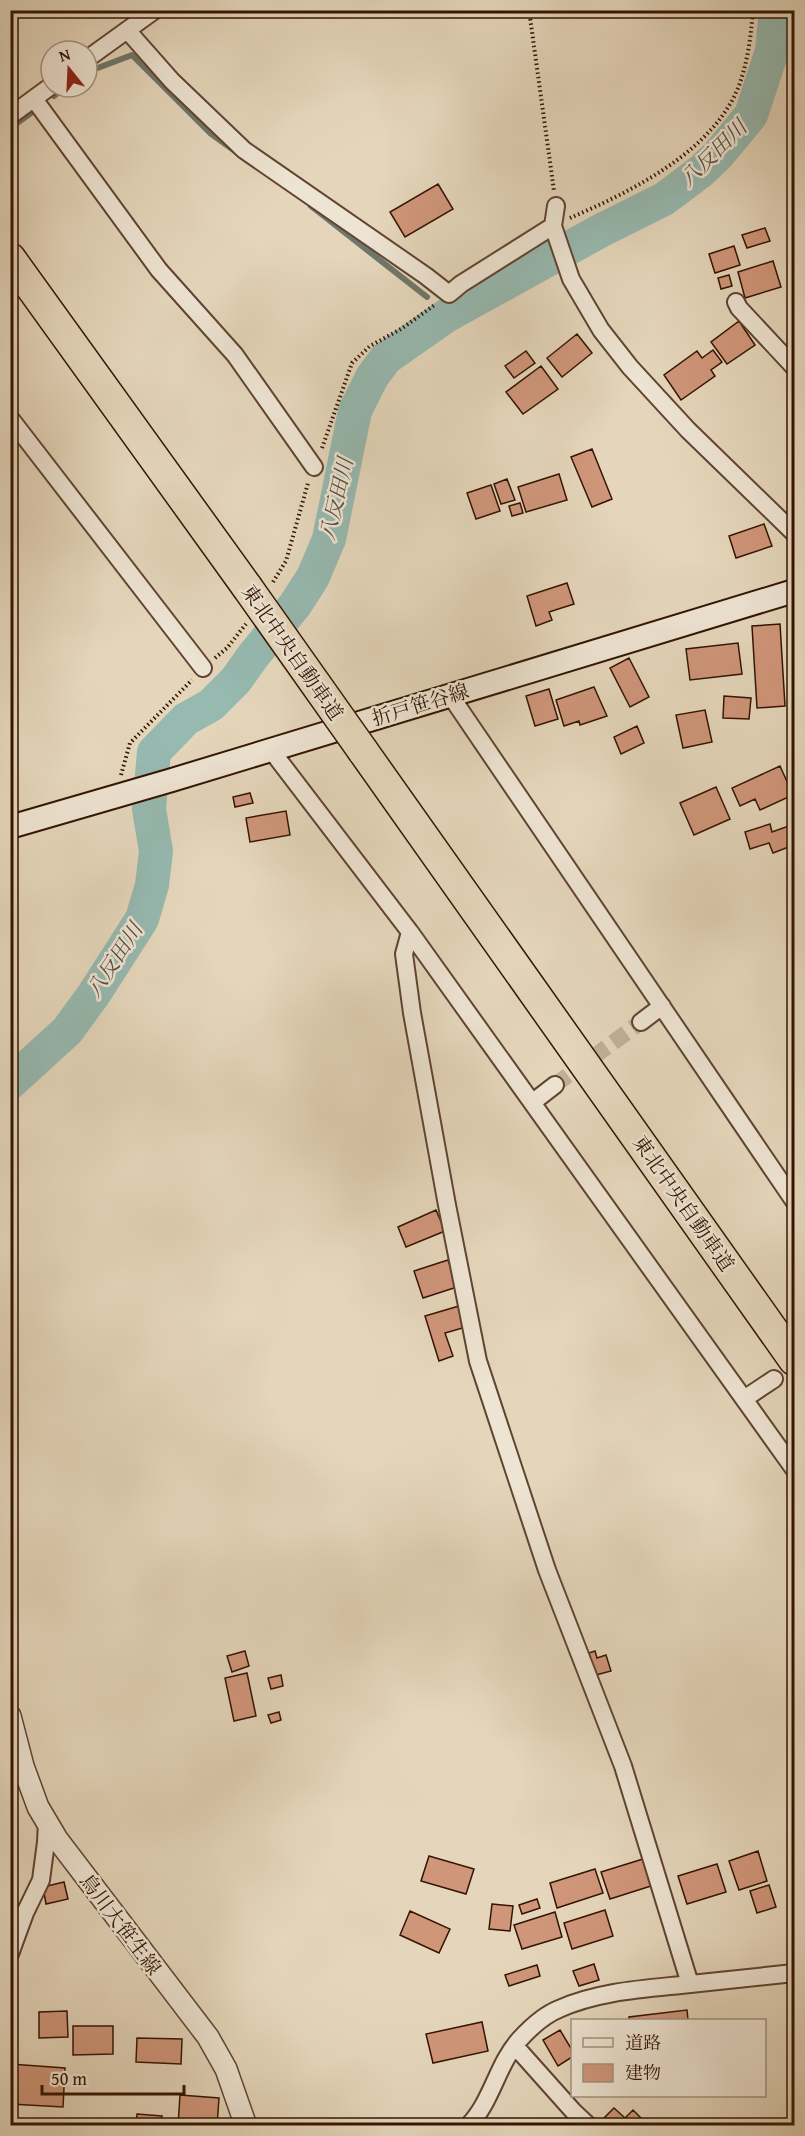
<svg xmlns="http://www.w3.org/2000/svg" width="805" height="2136" viewBox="0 0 805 2136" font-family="'Gentium Book Plus','Noto Serif JP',serif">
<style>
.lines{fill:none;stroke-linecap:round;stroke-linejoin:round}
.stream{stroke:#6e776b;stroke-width:6}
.river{stroke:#96b9b0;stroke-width:34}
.building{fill:#d0967a;stroke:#331403;stroke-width:1.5}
.minor-tunnel{stroke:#c1af96;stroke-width:16;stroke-dasharray:16 8;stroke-linecap:butt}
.minor-casing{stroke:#604431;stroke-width:20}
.tertiary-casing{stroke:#604431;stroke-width:24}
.secondary-casing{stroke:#331403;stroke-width:26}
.motorway-casing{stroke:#331403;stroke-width:33}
.path{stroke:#331403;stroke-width:4;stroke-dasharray:1.5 3;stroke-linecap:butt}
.minor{stroke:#eee4d3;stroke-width:16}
.tertiary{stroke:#eee4d3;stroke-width:21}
.secondary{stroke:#eee4d3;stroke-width:22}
.motorway{stroke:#e5d6bb;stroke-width:30}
.motorway-bridge-casing{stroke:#331403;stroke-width:33;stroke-linecap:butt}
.motorway-bridge{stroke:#e5d6bb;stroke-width:30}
.labels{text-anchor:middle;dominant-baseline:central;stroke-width:5;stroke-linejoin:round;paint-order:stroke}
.street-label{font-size:20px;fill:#331403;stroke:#eee4d3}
.water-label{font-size:21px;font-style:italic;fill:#564e40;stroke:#eee4d3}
</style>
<rect width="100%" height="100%" fill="#e5d6bb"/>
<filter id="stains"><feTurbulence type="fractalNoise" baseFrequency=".00333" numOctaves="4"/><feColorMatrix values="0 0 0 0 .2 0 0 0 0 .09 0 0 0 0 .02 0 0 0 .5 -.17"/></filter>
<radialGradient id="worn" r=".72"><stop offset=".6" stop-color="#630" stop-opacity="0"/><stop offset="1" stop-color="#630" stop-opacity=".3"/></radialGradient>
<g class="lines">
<path class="stream" d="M 87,72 L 132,55 L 210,133 L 235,151
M 54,96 L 64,87
M 10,128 L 31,113
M 311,206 L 427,297"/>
<path class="river" d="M 10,1083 L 67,1031 L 94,994 L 142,919 L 152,885 L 156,851 L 149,809 L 154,752 L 186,719 L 211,705 L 236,680 L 253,656 L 295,605 L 313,577 L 329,539 L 355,411 L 372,377 L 386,358 L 446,316 L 600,231 L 664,199 L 700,172 L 718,155 L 751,115 L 772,51 L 776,10"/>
</g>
<path class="building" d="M 438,184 L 453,209 L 405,237 L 390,212 Z
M 765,228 L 770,241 L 747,248 L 742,235 Z
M 734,246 L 740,265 L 715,273 L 709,254 Z
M 773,261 L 781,287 L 745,298 L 738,272 Z
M 729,275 L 732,286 L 721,289 L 718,278 Z
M 739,321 L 755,345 L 727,364 L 711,342 Z
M 577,334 L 592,353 L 562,377 L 547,358 Z
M 713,350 L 722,362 L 711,370 L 715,376 L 681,400 L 664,375 L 697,351 L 702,358 Z
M 526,351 L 535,363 L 514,378 L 505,366 Z
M 541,366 L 558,389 L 523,414 L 506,392 Z
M 592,449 L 612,499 L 592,507 L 571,457 Z
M 559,474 L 567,500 L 526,512 L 518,487 Z
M 507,479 L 515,500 L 501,504 L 494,484 Z
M 491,485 L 500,511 L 476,519 L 467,493 Z
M 520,503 L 523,513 L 512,516 L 509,506 Z
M 764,524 L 772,546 L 736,558 L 729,536 Z
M 567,583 L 574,604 L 549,612 L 552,620 L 536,626 L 527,596 Z
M 780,624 L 785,706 L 757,708 L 752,626 Z
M 738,643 L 742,674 L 690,680 L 686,649 Z
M 629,658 L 649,697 L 630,707 L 610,668 Z
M 594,687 L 607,716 L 580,725 L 579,721 L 564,726 L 556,700 Z
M 549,689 L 558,719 L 535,726 L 526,696 Z
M 724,696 L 751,698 L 749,719 L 723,718 Z
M 705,710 L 712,742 L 683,748 L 676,715 Z
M 637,726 L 644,743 L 621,754 L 614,737 Z
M 780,766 L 793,795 L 760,810 L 755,799 L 740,806 L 732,788 Z
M 716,787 L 730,819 L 694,835 L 680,803 Z
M 250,793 L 253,803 L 235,807 L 233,797 Z
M 286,811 L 290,835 L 250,842 L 246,818 Z
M 770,824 L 772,832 L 794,824 L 794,845 L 773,853 L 769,843 L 750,849 L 745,832 Z
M 436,1210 L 445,1231 L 406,1247 L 398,1227 Z
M 448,1260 L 457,1287 L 423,1298 L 414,1271 Z
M 459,1306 L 466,1327 L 445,1333 L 453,1356 L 439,1361 L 425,1316 Z
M 245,1651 L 249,1666 L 232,1672 L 227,1656 Z
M 595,1651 L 597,1658 L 606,1655 L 611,1671 L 592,1676 L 586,1654 Z
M 247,1673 L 256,1716 L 234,1721 L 225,1678 Z
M 281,1675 L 283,1686 L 271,1689 L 268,1678 Z
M 279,1712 L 281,1720 L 271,1723 L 268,1715 Z
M 758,1851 L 767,1881 L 739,1890 L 729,1861 Z
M 429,1856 L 474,1869 L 466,1894 L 421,1881 Z
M 643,1859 L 651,1886 L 610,1899 L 601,1872 Z
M 717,1864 L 726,1892 L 687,1904 L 678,1876 Z
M 595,1869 L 603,1893 L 557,1908 L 550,1883 Z
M 64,1882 L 68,1899 L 46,1904 L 43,1887 Z
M 769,1885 L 776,1907 L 757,1913 L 750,1891 Z
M 537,1899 L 540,1908 L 522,1914 L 519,1905 Z
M 492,1904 L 513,1906 L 510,1931 L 489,1929 Z
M 605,1910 L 613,1936 L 572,1949 L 564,1923 Z
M 410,1911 L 450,1929 L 439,1953 L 400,1935 Z
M 555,1912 L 562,1937 L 522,1949 L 514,1925 Z
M 594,1964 L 599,1980 L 579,1986 L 573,1971 Z
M 537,1965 L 540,1976 L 509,1986 L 505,1975 Z
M 687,2010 L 688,2020 L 695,2020 L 629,2020 L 629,2017 Z
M 67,2011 L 68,2037 L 39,2038 L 39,2012 Z
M 482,2022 L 488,2051 L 433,2063 L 426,2034 Z
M 73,2026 L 113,2026 L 113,2054 L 73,2055 Z
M 560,2030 L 572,2050 L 572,2057 L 558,2066 L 543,2040 Z
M 137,2038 L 182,2039 L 181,2064 L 136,2062 Z
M 10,2064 L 65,2068 L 63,2107 L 10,2104 Z
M 180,2095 L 219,2098 L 217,2126 L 178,2126 Z
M 614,2108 L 625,2118 L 633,2110 L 643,2120 L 637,2126 L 606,2126 L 601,2121 Z
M 137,2114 L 162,2116 L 161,2126 L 136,2126 Z"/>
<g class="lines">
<path class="minor-tunnel" d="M 555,1085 L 641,1022"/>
<defs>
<path id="minor" d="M 127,30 L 172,81 L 244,150 L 426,276 L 449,294 L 461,284 L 553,226
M 87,59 L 155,10
M 34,99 L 159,270 L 235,355 L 314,467
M 10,116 L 51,86
M 556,206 L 553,226 L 571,279 L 601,330 L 630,367 L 688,430 L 794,533
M 736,302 L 739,308 L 794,367
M 10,418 L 203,668
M 450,695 L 794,1201
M 271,750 L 410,932 L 794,1469
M 410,932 L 404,954 L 412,1013 L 447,1205 L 478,1361 L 547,1570 L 623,1766 L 690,1984
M 641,1022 L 662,1006
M 533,1102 L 555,1085
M 744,1399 L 774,1379
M 10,1954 L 25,1913 L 41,1880 L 46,1842 L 47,1822
M 515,2046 L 573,2111 L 589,2126
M 468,2126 C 492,2102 497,2064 520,2039 C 531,2027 544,2015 559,2009 C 596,1992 641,1989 681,1985 C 719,1981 757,1977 794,1973"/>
<path id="tertiary" d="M 10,1716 L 23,1766 L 38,1807 L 57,1839 L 208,2037 L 226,2069 L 246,2126"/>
<path id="secondary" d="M 10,827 L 172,780 L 794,591"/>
<path id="motorway" d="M 10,258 L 247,587
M 363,751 L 794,1360"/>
</defs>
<use href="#minor" class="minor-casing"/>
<use href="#tertiary" class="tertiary-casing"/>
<use href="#secondary" class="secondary-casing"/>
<use href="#motorway" class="motorway-casing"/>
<path class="path" d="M 529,10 L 554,191
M 570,218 C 632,191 715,151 740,83 C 748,59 751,36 753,10
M 322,448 L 352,363 L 370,346 L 401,329 L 436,304
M 273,582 L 286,561 L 308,483
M 215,658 L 227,648 L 246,624
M 121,775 L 130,743 L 192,680"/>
<use href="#minor" class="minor"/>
<use href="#tertiary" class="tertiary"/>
<use href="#secondary" class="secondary"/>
<use href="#motorway" class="motorway"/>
<defs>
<path id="motorway-bridge" d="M 247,587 L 363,751"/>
</defs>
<use href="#motorway-bridge" class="motorway-bridge-casing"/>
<use href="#motorway-bridge" class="motorway-bridge"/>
</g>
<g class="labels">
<g class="street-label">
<text transform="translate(293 652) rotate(55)">東北中央自動車道</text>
<text transform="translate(420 704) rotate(-17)">折戸笹谷線</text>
<text transform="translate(684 1203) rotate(55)">東北中央自動車道</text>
<text transform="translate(121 1924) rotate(53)">鳥川大笹生線</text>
</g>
<g class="water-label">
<text transform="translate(713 153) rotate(-45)">八反田川</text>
<text transform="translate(336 499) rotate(-77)">八反田川</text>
<text transform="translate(114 960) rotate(-57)">八反田川</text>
</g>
</g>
<rect width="805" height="2136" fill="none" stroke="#e5d6bb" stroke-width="36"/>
<rect x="12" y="12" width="781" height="2112" fill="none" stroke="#331403" stroke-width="3"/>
<rect x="18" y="18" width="769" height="2100" fill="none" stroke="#331403" stroke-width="1.5"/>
<rect x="571" y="2019" width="195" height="78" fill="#eee4d3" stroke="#a39180" stroke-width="1.5"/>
<rect x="583" y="2038" width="30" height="9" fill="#eee4d3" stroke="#a39180" stroke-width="1.5"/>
<text x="625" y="2049" font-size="18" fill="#331403">道路</text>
<rect x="583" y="2064" width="30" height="18" fill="#d0967a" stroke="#a39180" stroke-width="1.5"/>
<text x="625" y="2079" font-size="18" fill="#331403">建物</text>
<g transform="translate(69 69) rotate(342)"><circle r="28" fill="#eee4d3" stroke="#a39180" stroke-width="1.5"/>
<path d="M0-4.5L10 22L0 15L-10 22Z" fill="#8f2418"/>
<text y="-9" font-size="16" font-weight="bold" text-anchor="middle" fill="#331403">N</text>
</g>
<path d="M42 2085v9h142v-9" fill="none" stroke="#331403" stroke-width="3"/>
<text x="51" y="2085" font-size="18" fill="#331403" stroke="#eee4d3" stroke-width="4.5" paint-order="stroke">50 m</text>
<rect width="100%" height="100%" filter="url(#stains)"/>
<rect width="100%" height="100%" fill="url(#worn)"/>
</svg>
